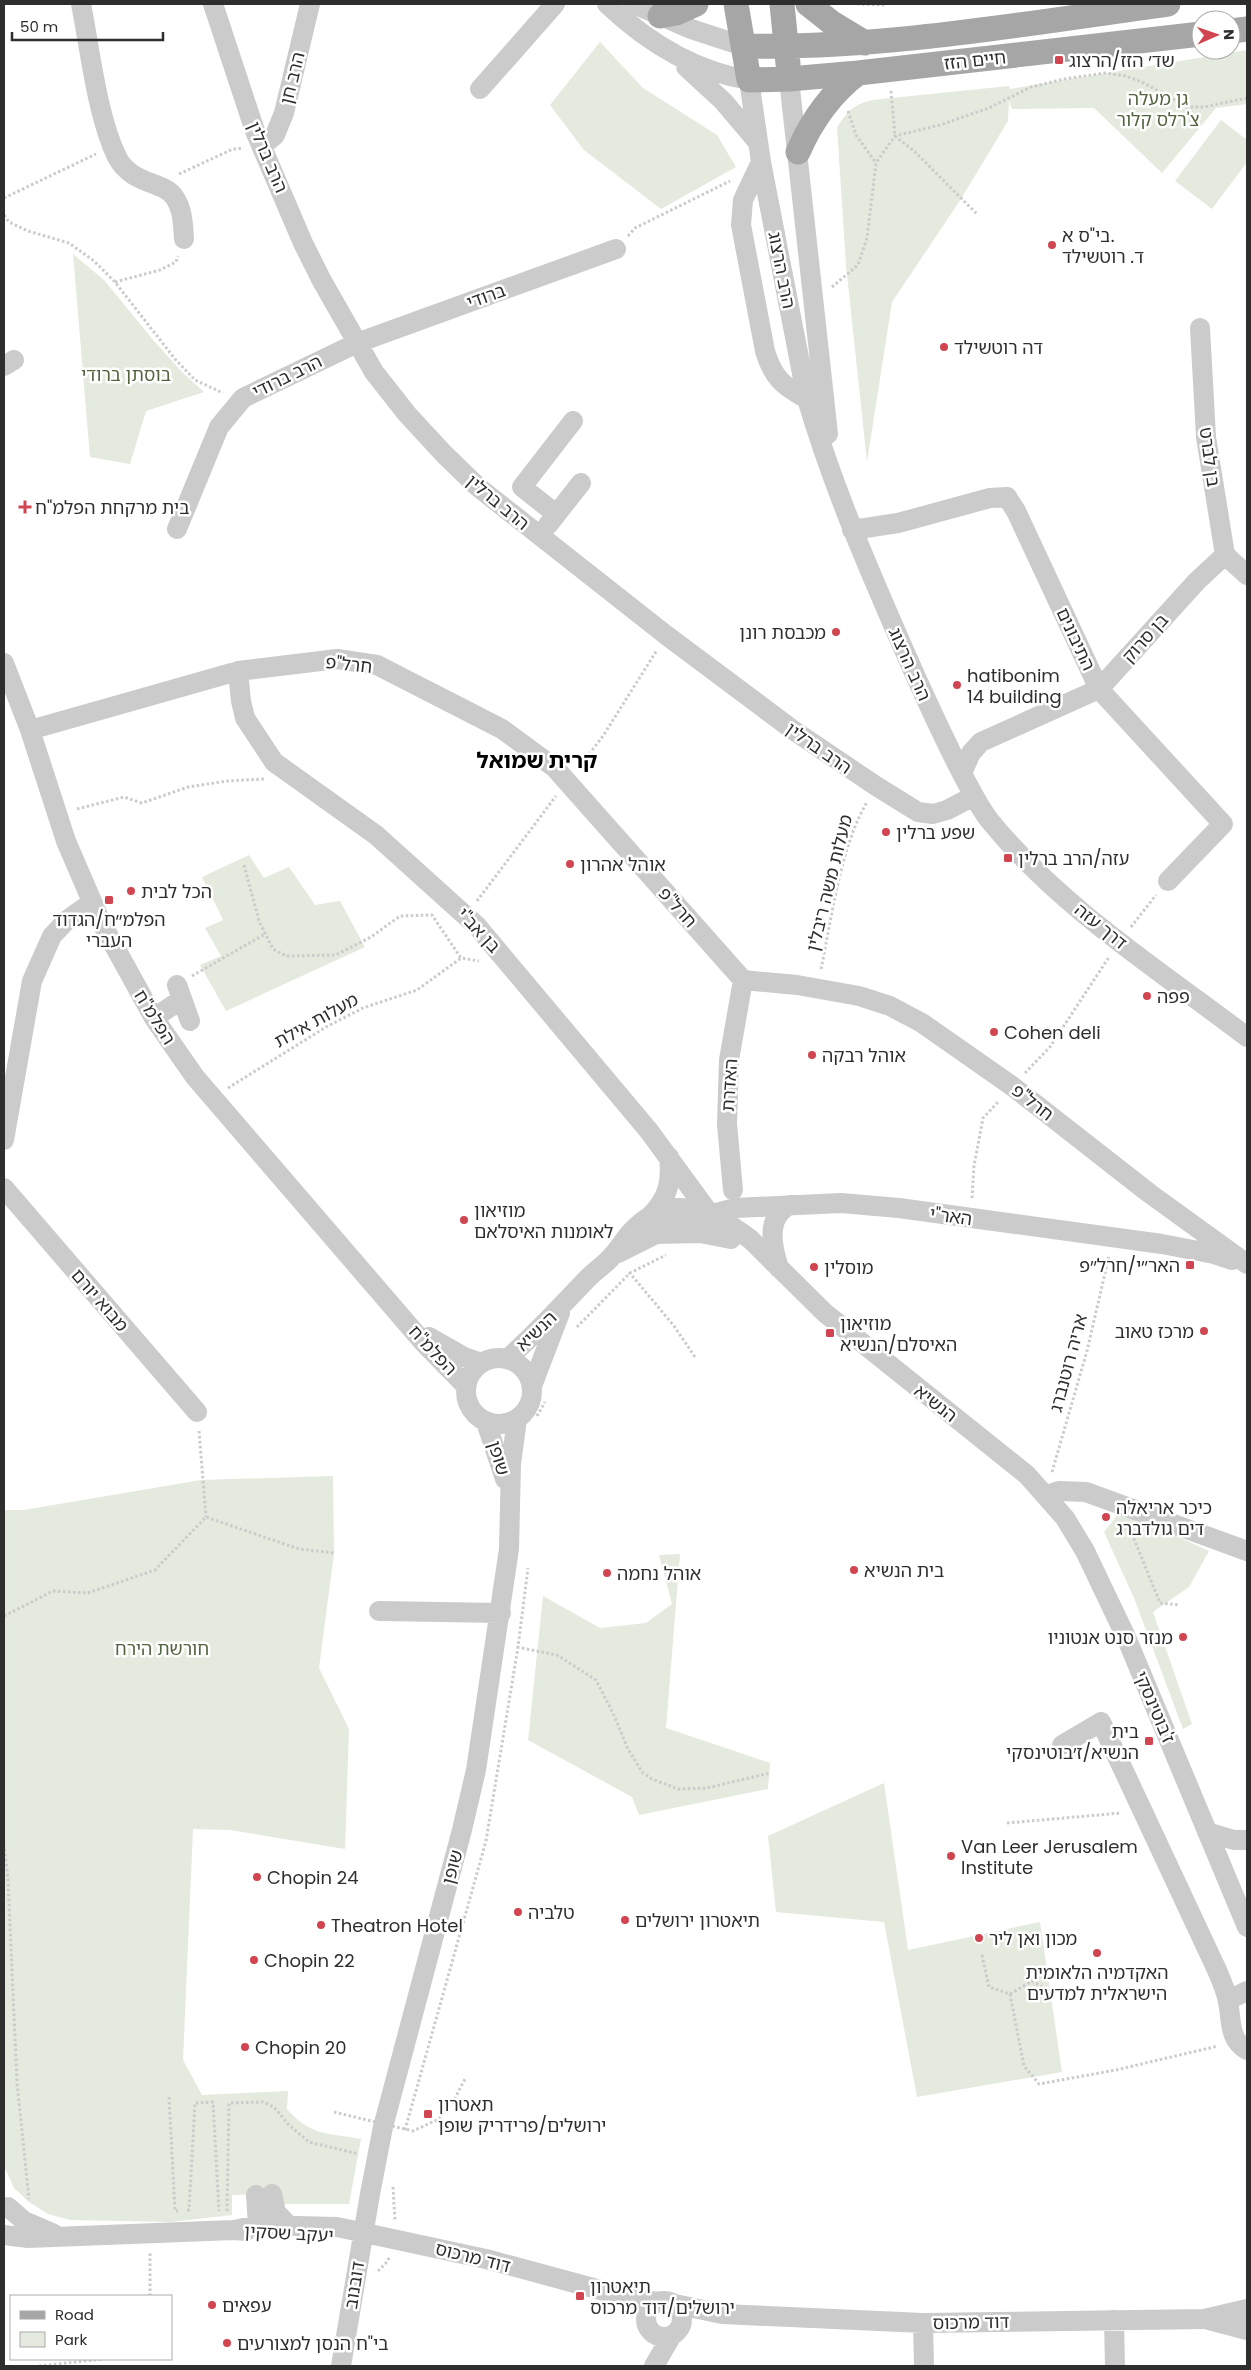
<svg xmlns="http://www.w3.org/2000/svg" width="1251" height="2370" viewBox="0 0 1251 2370" font-family="Poppins,'Noto Sans Hebrew',sans-serif">
<style>
.green{fill:#e4eade}
.lines{fill:none;stroke-linecap:round;stroke-linejoin:round}
.path{stroke:#cbcbcb;stroke-width:3;stroke-dasharray:2.5 2.5;stroke-linecap:butt}
.minor{stroke:#cbcbcb;stroke-width:20}
.major{stroke:#a6a6a6;stroke-width:25}
.path-bridge{stroke:#cbcbcb;stroke-width:3;stroke-dasharray:2.5 2.5;stroke-linecap:butt}
.poi-dot{fill:#d0454f;stroke:#fff;stroke-width:2}
.labels{text-anchor:middle;dominant-baseline:central;stroke-width:5;stroke-linejoin:round;paint-order:stroke}
.street-label{font-size:18px;fill:#2e2e2e;stroke:#fff}
.poi-label{font-size:18px;fill:#2e2e2e;stroke:#fff;text-anchor:start}
.park-label{font-size:18px;fill:#526541;stroke:#fff}
.district-label{font-size:22px;font-weight:bold;fill:#000;stroke:#fff}
</style>
<rect width="100%" height="100%" fill="#fff"/>
<path class="green" d="M 600,42 L 643,88 L 717,135 L 736,167 L 661,209 L 584,150 L 550,105 Z
M 1247,50 L 1247,104 L 1216,108 L 1162,173 L 1094,108 L 1012,109 L 1009,100 L 1008,121 L 959,202 L 892,302 L 867,462 L 846,265 L 837,127 C 849,110 853,105 872,100 L 1009,86 L 1010,89 Z
M 1221,120 L 1247,140 L 1247,162 L 1212,209 L 1175,181 Z
M 73,254 L 104,280 L 154,341 L 184,374 L 204,392 L 146,411 L 130,464 L 90,457 Z
M 249,855 L 264,878 L 289,867 L 315,905 L 340,901 L 365,947 L 226,1011 L 200,965 L 221,956 L 205,928 L 223,920 L 202,877 Z
M 333,1476 L 334,1553 L 319,1668 L 349,1729 L 345,1849 L 230,1830 L 193,1829 L 183,2060 L 202,2095 L 288,2091 L 287,2109 C 310,2136 328,2133 361,2139 L 349,2204 L 284,2204 L 279,2194 L 232,2195 L 232,2215 L 171,2222 L 70,2220 L 48,2214 L 29,2202 L 14,2188 L 4,2166 L 4,1510 L 24,1510 L 201,1480 Z
M 1121,1510 L 1209,1551 L 1189,1587 L 1153,1612 L 1192,1724 L 1183,1729 L 1134,1598 L 1104,1532 Z
M 680,1554 L 666,1728 L 770,1763 L 768,1789 L 639,1815 L 632,1797 L 528,1740 L 543,1596 L 600,1628 L 646,1623 L 672,1604 L 659,1555 Z
M 884,1783 L 908,1950 L 1040,1922 L 1062,2072 L 917,2097 L 884,1922 L 776,1912 L 768,1836 Z"/>
<g class="lines">
<path class="path" d="M 857,4 L 884,5
M 891,91 L 895,136 L 915,152 L 977,214
M 848,111 L 856,135 L 876,163
M 179,174 L 233,149 L 243,148
M 4,198 L 96,154
M 4,215 L 9,222 L 28,231 L 69,243 L 94,261 L 115,282 L 175,359 L 195,380 L 223,393
M 628,236 L 635,228 L 730,181
M 115,282 L 160,270 L 176,262 L 178,256
M 832,287 L 858,265 L 867,238 L 876,163 L 895,136 L 940,125 L 989,108 L 1031,87 L 1064,79 L 1105,73 L 1126,76 L 1144,83 L 1187,107 L 1204,107 L 1247,98
M 580,766 L 603,736 L 657,650
M 77,809 L 124,797 L 142,803 L 188,787 L 227,781 L 265,779
M 244,865 L 259,921 L 273,949 L 286,956 L 336,955 L 371,937 L 400,916 L 432,915 L 461,958 L 479,961
M 477,901 L 556,796
M 1131,927 L 1156,895
M 821,969 C 832,917 840,848 867,802
M 192,976 L 265,934
M 1025,1073 L 1050,1047 L 1109,957
M 228,1088 L 326,1027 L 363,1008 L 417,990 L 461,958
M 972,1198 L 974,1166 L 983,1118 L 999,1101
M 629,1272 L 674,1326 L 695,1357
M 577,1327 L 630,1273 L 666,1255
M 537,1416 L 545,1402
M 199,1431 L 206,1517
M 1052,1472 L 1087,1351 L 1109,1256
M 1130,1529 L 1160,1603 L 1180,1605
M 4,1616 L 53,1591 L 88,1593 L 155,1570 L 206,1517 L 299,1549 L 334,1553
M 517,1647 L 557,1655 L 596,1680 L 613,1713 L 628,1749 L 642,1772 L 652,1779 L 678,1789 L 707,1788 L 770,1773
M 1007,1823 L 1121,1813
M 4,1844 L 8,1880 L 17,2083 L 29,2199
M 982,1955 L 989,1987 L 1010,1994 L 1032,1981 L 1044,1988
M 1010,1994 L 1024,2066 L 1039,2084 L 1116,2070 L 1218,2046
M 169,2097 L 175,2211 L 178,2211
M 405,2130 L 486,1841 L 518,1647 L 528,1568
M 393,2187 L 395,2221
M 187,2210 L 189,2210 L 195,2103 L 213,2102 L 219,2211
M 227,2211 L 229,2103 L 263,2102 L 274,2107 L 289,2125 L 309,2142 L 359,2154
M 378,2271 L 388,2261 L 389,2257
M 150,2296 L 150,2252
M 39,2366 L 103,2359"/>
<path class="minor" d="M 81,4 C 90,49 97,116 117,157 C 132,186 164,180 175,198 C 183,210 183,225 184,239
M 213,4 L 255,131 L 303,243 L 322,281 L 374,372 L 407,414 L 444,454 L 478,487 L 666,635 L 793,730 L 876,786 L 918,812 L 933,814 L 947,810 L 974,796
M 607,4 C 647,42 693,71 749,80 L 761,162 L 807,399 C 835,494 875,584 915,675 C 932,712 948,748 967,783 C 974,796 981,810 990,821 C 1061,908 1159,970 1247,1037
M 634,4 L 691,29 L 743,46
M 686,67 L 723,101 L 756,140
M 789,79 L 828,434
M 480,89 L 555,4
M 262,146 L 275,135 L 284,113 L 310,4
M 761,162 L 743,200 L 741,225 L 765,351 C 773,378 783,386 807,399
M 1200,328 L 1206,437 L 1225,555 L 1247,575
M 4,366 L 14,360
M 556,514 L 522,487 L 573,421
M 548,525 L 581,483
M 177,529 L 219,427 L 243,398 L 357,343 L 616,249
M 852,530 L 898,523 L 990,498 L 1007,497 L 1016,511 L 1099,689 L 1223,824 L 1168,881
M 4,663 L 30,730 L 66,841 L 100,920 L 154,1018 L 195,1077 L 423,1342 L 466,1386
M 238,671 L 241,701 L 245,718 L 274,762 L 376,835 L 477,926 L 649,1131 L 712,1217
M 30,730 L 238,671 L 337,659 L 377,665 L 502,729 L 555,768 L 743,980 L 797,985 L 859,996 L 890,1006 L 922,1023 L 1012,1086 L 1149,1193 L 1247,1264
M 962,773 L 971,753 L 981,742 L 1099,689 L 1197,581 L 1225,555
M 177,985 L 190,1021
M 154,1018 L 182,999
M 4,1140 L 32,981 L 52,936 L 67,920 L 92,902
M 4,1188 L 197,1412
M 733,1190 L 727,1124 L 729,1060 L 743,980
M 650,1216 C 668,1199 672,1181 669,1157
M 656,1234 L 694,1219 L 735,1208 L 841,1203 L 899,1208 L 1162,1244 L 1214,1254 L 1232,1260
M 618,1253 L 656,1234 L 700,1233 L 731,1239
M 779,1268 C 772,1247 765,1215 791,1205
M 429,1337 L 464,1357 L 481,1363
M466 1391a33 33 0 1 1 66 0a33 33 0 1 1-66 0Z
M 507,1359 C 536,1334 561,1306 588,1278 C 596,1270 606,1264 613,1255 C 621,1246 626,1236 635,1228 C 673,1191 715,1212 750,1239 L 825,1313 L 1027,1475 L 1065,1518 L 1085,1551 L 1126,1637 L 1247,1927
M 532,1386 L 560,1313
M 486,1422 L 505,1479
M 1046,1495 L 1059,1491 L 1086,1492 L 1247,1551
M 379,1611 L 501,1613
M 1062,1745 L 1101,1722 L 1216,1968 C 1221,1979 1226,1990 1228,2002 C 1232,2020 1228,2039 1247,2050
M 1207,1832 L 1234,1840 L 1247,1840
M 1228,2000 L 1247,1991
M 272,2194 L 276,2212 L 288,2225
M 256,2195 L 258,2225
M 8,2207 L 24,2221 L 54,2234
M 234,2230 L 258,2225 L 337,2227 L 486,2259 L 634,2299 L 658,2302
M 4,2235 L 28,2238 L 234,2230 L 246,2231
M646 2319a18 18 0 1 1 36 0a18 18 0 1 1-36 0Z
M 675,2304 L 722,2314 L 923,2323 L 1204,2319 L 1247,2309
M 1114,2320 L 1115,2366
M 1209,2320 L 1247,2330
M 923,2323 L 924,2366
M 341,2366 L 370,2194 L 383,2127 L 462,1830 L 476,1770 L 509,1549 L 511,1464 L 517,1419
M 654,2366 L 672,2335"/>
<path class="major" d="M 736,4 L 749,80 L 789,79 L 858,73 L 1201,34
M 782,4 L 788,64
M 808,4 L 832,23 L 865,43
M 660,16 L 676,13 L 696,4
M 1231,31 L 1247,29
M 743,46 C 885,49 1028,23 1168,4
M 798,152 C 812,120 830,94 858,73"/>
<path class="path-bridge" d="M 334,2112 L 413,2131 L 439,2119 L 454,2100 L 465,2079"/>
</g>
<g class="poi-dot">
<rect x="1054" y="55" width="10" height="10" rx="2.5"/>
<circle cx="1052" cy="245" r="5"/>
<circle cx="944" cy="347" r="5"/>
<path d="M22.5 499.5h5v5h5v5h-5v5h-5v-5h-5v-5h5z"/>
<circle cx="836" cy="632" r="5"/>
<circle cx="957" cy="685" r="5"/>
<circle cx="886" cy="832" r="5"/>
<rect x="1003" y="853" width="10" height="10" rx="2.5"/>
<circle cx="570" cy="864" r="5"/>
<circle cx="131" cy="891" r="5"/>
<rect x="104" y="895" width="10" height="10" rx="2.5"/>
<circle cx="1147" cy="996" r="5"/>
<circle cx="994" cy="1032" r="5"/>
<circle cx="812" cy="1055" r="5"/>
<circle cx="464" cy="1220" r="5"/>
<rect x="1185" y="1260" width="10" height="10" rx="2.5"/>
<circle cx="814" cy="1267" r="5"/>
<circle cx="1204" cy="1331" r="5"/>
<rect x="825" y="1328" width="10" height="10" rx="2.5"/>
<circle cx="1106" cy="1517" r="5"/>
<circle cx="854" cy="1570" r="5"/>
<circle cx="607" cy="1573" r="5"/>
<circle cx="1183" cy="1637" r="5"/>
<rect x="1144" y="1736" width="10" height="10" rx="2.5"/>
<circle cx="951" cy="1856" r="5"/>
<circle cx="257" cy="1877" r="5"/>
<circle cx="518" cy="1912" r="5"/>
<circle cx="625" cy="1920" r="5"/>
<circle cx="321" cy="1925" r="5"/>
<circle cx="979" cy="1938" r="5"/>
<circle cx="1097" cy="1953" r="5"/>
<circle cx="254" cy="1960" r="5"/>
<circle cx="245" cy="2047" r="5"/>
<rect x="423" y="2109" width="10" height="10" rx="2.5"/>
<rect x="575" y="2291" width="10" height="10" rx="2.5"/>
<circle cx="212" cy="2305" r="5"/>
<circle cx="227" cy="2343" r="5"/>
</g>
<g class="labels">
<g class="street-label">
<text transform="translate(975 60) rotate(-6)">חיים הזז</text>
<text transform="translate(292 78) rotate(-76)">הרב חן</text>
<text transform="translate(268 157) rotate(67)">הרב ברלין</text>
<text transform="translate(782 270) rotate(79)">הרב הרצוג</text>
<text transform="translate(486 296) rotate(-20)">ברודי</text>
<text transform="translate(287 376) rotate(-26)">הרב ברודי</text>
<text transform="translate(1210 457) rotate(82)">בן לברט</text>
<text transform="translate(498 502) rotate(40)">הרב ברלין</text>
<text transform="translate(1145 638) rotate(-48)">בן סרוק</text>
<text transform="translate(1076 639) rotate(65)">התיבונים</text>
<text transform="translate(349 664) rotate(6)">חרל"פ</text>
<text transform="translate(910 664) rotate(66)">הרב הרצוג</text>
<text transform="translate(819 748) rotate(35)">הרב ברלין</text>
<text transform="translate(829 883) rotate(-76)">מעלות משה ריבלין</text>
<text transform="translate(678 907) rotate(48)">חרל"פ</text>
<text transform="translate(1101 926) rotate(39)">דרך עזה</text>
<text transform="translate(479 930) rotate(47)">בן אב"י</text>
<text transform="translate(155 1017) rotate(58)">הפלמ"ח</text>
<text transform="translate(316 1020) rotate(-29)">מעלות אילת</text>
<text transform="translate(729 1085) rotate(-86)">האדרת</text>
<text transform="translate(1033 1102) rotate(38)">חרל"פ</text>
<text transform="translate(951 1216) rotate(8)">האר"י</text>
<text transform="translate(100 1300) rotate(49)">מבוא יורם</text>
<text transform="translate(536 1331) rotate(-44)">הנשיא</text>
<text transform="translate(433 1350) rotate(47)">הפלמ"ח</text>
<text transform="translate(1068 1363) rotate(-75)">אריה רוטנברג</text>
<text transform="translate(936 1403) rotate(38)">הנשיא</text>
<text transform="translate(499 1458) rotate(73)">שופן</text>
<text transform="translate(1155 1707) rotate(67)">ז'בוטינסקי</text>
<text transform="translate(452 1867) rotate(-75)">שופן</text>
<text transform="translate(289 2233) rotate(3)">יעקב שסקין</text>
<text transform="translate(473 2257) rotate(14)">דוד מרכוס</text>
<text transform="translate(354 2285) rotate(-81)">דובנוב</text>
<text transform="translate(971 2322) rotate(-1)">דוד מרכוס</text>
</g>
<g class="poi-label">
<text x="1069" y="60">שד׳ הזז/הרצוג</text>
<text x="1062" y="235">בי"ס א.<tspan x="1062" dy="21">ד. רוטשילד</tspan></text>
<text x="954" y="347">דה רוטשילד</text>
<text x="35" y="507">בית מרקחת הפלמ"ח</text>
<text x="826" y="632" text-anchor="end">מכבסת רונן</text>
<text x="967" y="675">hatibonim<tspan x="967" dy="21">14 building</tspan></text>
<text x="896" y="832">שפע ברלין</text>
<text x="1018" y="858">עזה/הרב ברלין</text>
<text x="580" y="864">אוהל אהרון</text>
<text x="141" y="891">הכל לבית</text>
<text x="109" y="919" text-anchor="middle">הפלמ״ח/הגדוד<tspan x="109" dy="21">העברי</tspan></text>
<text x="1157" y="996">פפה</text>
<text x="1004" y="1032">Cohen deli</text>
<text x="822" y="1055">אוהל רבקה</text>
<text x="474" y="1210">מוזיאון<tspan x="474" dy="21">לאומנות האיסלאם</tspan></text>
<text x="1180" y="1265" text-anchor="end">האר״י/חרל״פ</text>
<text x="824" y="1267">מוסלין</text>
<text x="840" y="1323">מוזיאון<tspan x="840" dy="21">האיסלם/הנשיא</tspan></text>
<text x="1194" y="1331" text-anchor="end">מרכז טאוב</text>
<text x="1116" y="1507">כיכר אריאלה<tspan x="1116" dy="21">דים גולדברג</tspan></text>
<text x="864" y="1570">בית הנשיא</text>
<text x="617" y="1573">אוהל נחמה</text>
<text x="1173" y="1637" text-anchor="end">מנזר סנט אנטוניו</text>
<text x="1139" y="1731" text-anchor="end">בית<tspan x="1139" dy="21">הנשיא/ז׳בוטינסקי</tspan></text>
<text x="961" y="1846">Van Leer Jerusalem<tspan x="961" dy="21">Institute</tspan></text>
<text x="267" y="1877">Chopin 24</text>
<text x="528" y="1912">טלביה</text>
<text x="635" y="1920">תיאטרון ירושלים</text>
<text x="331" y="1925">Theatron Hotel</text>
<text x="989" y="1938">מכון ואן ליר</text>
<text x="264" y="1960">Chopin 22</text>
<text x="1097" y="1972" text-anchor="middle">האקדמיה הלאומית<tspan x="1097" dy="21">הישראלית למדעים</tspan></text>
<text x="255" y="2047">Chopin 20</text>
<text x="438" y="2104">תאטרון<tspan x="438" dy="21">ירושלים/פרידריק שופן</tspan></text>
<text x="590" y="2286">תיאטרון<tspan x="590" dy="21">ירושלים/דוד מרכוס</tspan></text>
<text x="222" y="2305">עפאים</text>
<text x="237" y="2343">בי"ח הנסן למצורעים</text>
</g>
<g class="park-label">
<text x="1158" y="98">גן מעלה<tspan x="1158" dy="21">צ'רלס קלור</tspan></text>
<text x="126" y="374">בוסתן ברודי</text>
<text x="162" y="1648">חורשת הירח</text>
</g>
<g class="district-label">
<text x="537" y="760">קרית שמואל</text>
</g>
</g>
<rect width="1251" height="2370" fill="none" stroke="#2e2e2e" stroke-width="10"/>
<rect x="10" y="2295" width="162" height="65" fill="#ffffff" stroke="#ababab"/>
<rect x="20" y="2311" width="25" height="8" fill="#a6a6a6" stroke="#ababab"/>
<text x="55" y="2320" font-size="15" fill="#2e2e2e">Road</text>
<rect x="20" y="2332" width="25" height="15" fill="#e4eade" stroke="#ababab"/>
<text x="55" y="2345" font-size="15" fill="#2e2e2e">Park</text>
<g transform="translate(1216 35) rotate(88)"><circle r="24" fill="#ffffff" stroke="#ababab"/>
<path d="M0-4L9 19L0 12L-9 19Z" fill="#d0454f"/>
<text y="-8" font-size="14" font-weight="bold" text-anchor="middle" fill="#2e2e2e">N</text>
</g>
<path d="M12 32v8h151v-8" fill="none" stroke="#2e2e2e" stroke-width="2.5"/>
<text x="20" y="32" font-size="15" fill="#2e2e2e" stroke="#ffffff" stroke-width="4" paint-order="stroke">50 m</text>
</svg>
